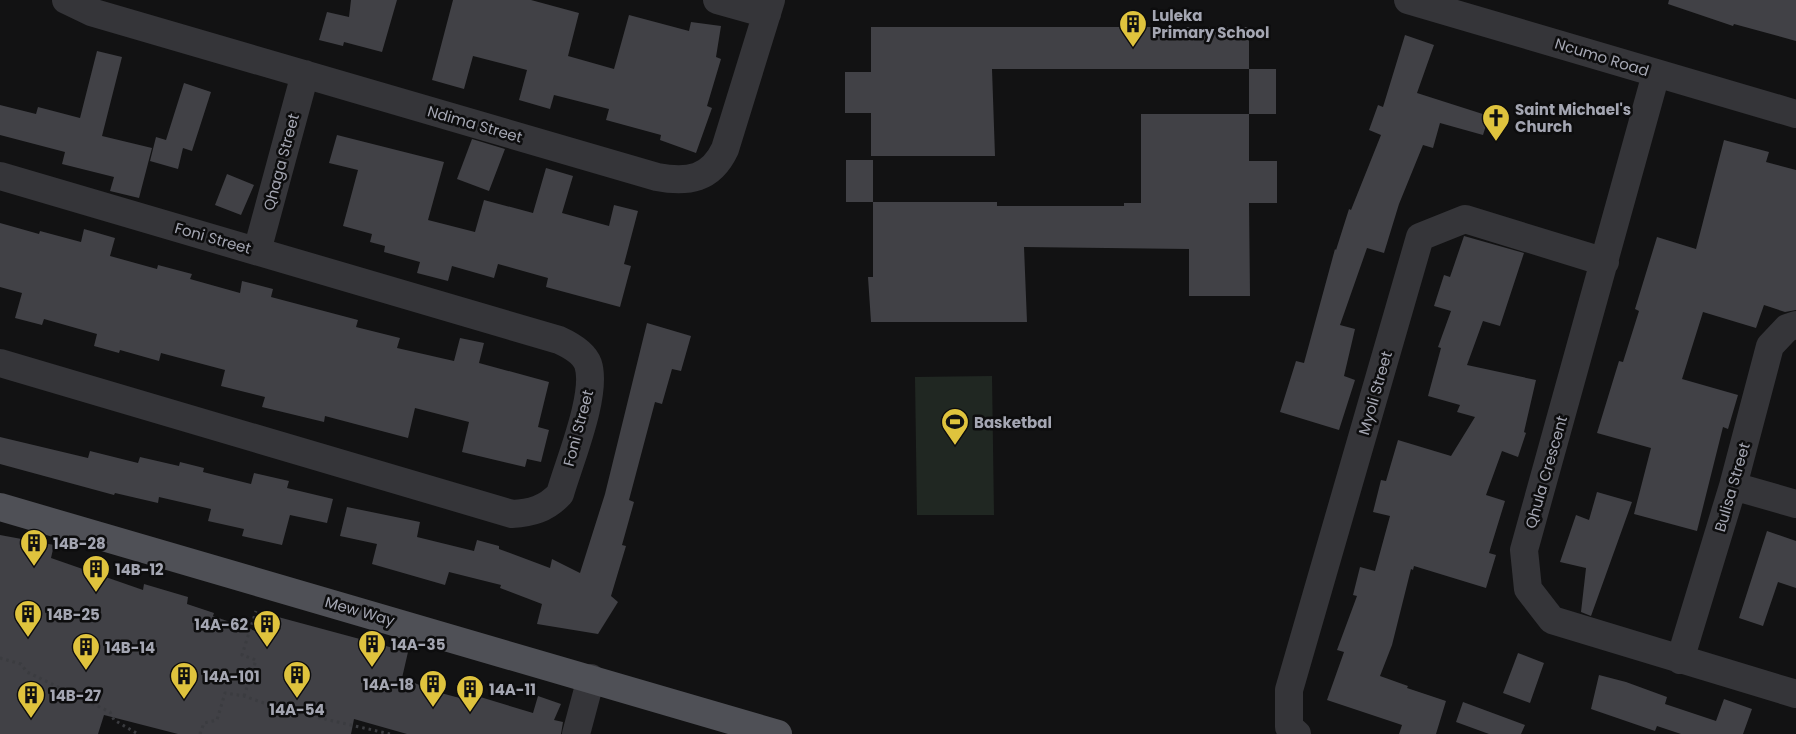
<svg xmlns="http://www.w3.org/2000/svg" width="1796" height="734" viewBox="0 0 1796 734" font-family="Poppins,sans-serif">
<style>
.green{fill:#202722}
.building{fill:#414146}
.lines{fill:none;stroke-linecap:round;stroke-linejoin:round}
.path{stroke:#3b3c40;stroke-width:3;stroke-dasharray:2.5 4;stroke-linecap:butt}
.minor{stroke:#353539;stroke-width:28}
.primary{stroke:#4f5056;stroke-width:28}
.labels{text-anchor:middle;dominant-baseline:central;stroke-width:5;stroke-linejoin:round;paint-order:stroke}
.poi-label{font-size:15px;font-weight:bold;fill:#a4a6b2;stroke:#0d0d0e;text-anchor:start}
.street-label{font-size:15px;fill:#a4a6b2;stroke:#0d0d0e}
</style>
<rect width="100%" height="100%" fill="#121213"/>
<path class="green" d="M 992,376 L 994,515 L 917,515 L 915,377 Z"/>
<path class="building" d="M 351,0 L 397,0 L 382,52 L 344,42 L 343,46 L 319,40 L 327,12 L 349,17 Z
M 453,0 L 531,0 L 579,13 L 568,56 L 614,69 L 629,15 L 689,31 L 691,22 L 721,26 L 716,57 L 721,59 L 707,106 L 712,108 L 696,153 L 660,140 L 661,135 L 606,120 L 609,109 L 554,95 L 550,109 L 519,100 L 527,70 L 473,56 L 464,89 L 432,80 Z
M 1669,0 L 1796,0 L 1796,41 L 1734,24 L 1733,26 L 1668,4 Z
M 871,27 L 1249,27 L 1249,69 L 992,69 L 995,156 L 871,156 L 871,113 L 845,113 L 845,72 L 871,72 Z
M 1405,35 L 1434,45 L 1417,93 L 1489,116 L 1483,135 L 1440,123 L 1433,148 L 1423,145 L 1399,204 L 1384,253 L 1367,248 L 1340,325 L 1355,329 L 1344,376 L 1355,380 L 1339,430 L 1280,412 L 1296,361 L 1304,363 L 1335,249 L 1336,250 L 1349,209 L 1351,210 L 1381,135 L 1369,130 L 1378,105 L 1383,107 Z
M 97,51 L 122,57 L 102,136 L 152,148 L 139,198 L 110,191 L 114,177 L 62,164 L 65,152 L 0,135 L 0,105 L 36,114 L 38,107 L 80,118 Z
M 1249,69 L 1276,69 L 1276,114 L 1249,114 Z
M 184,83 L 211,92 L 192,151 L 183,148 L 178,169 L 150,161 L 156,137 L 166,140 Z
M 1141,114 L 1249,114 L 1249,161 L 1277,161 L 1277,203 L 1249,203 L 1250,296 L 1189,296 L 1189,249 L 1024,247 L 1027,322 L 871,322 L 868,277 L 873,277 L 873,202 L 997,202 L 997,206 L 1124,206 L 1124,203 L 1141,203 Z
M 337,135 L 444,162 L 428,220 L 475,232 L 484,200 L 533,213 L 546,168 L 573,176 L 562,213 L 609,226 L 614,205 L 638,211 L 624,264 L 631,266 L 620,307 L 546,287 L 548,278 L 498,264 L 494,278 L 452,266 L 448,281 L 417,273 L 420,262 L 384,252 L 385,246 L 370,242 L 372,234 L 343,226 L 358,170 L 329,163 Z
M 472,139 L 505,149 L 489,191 L 457,179 Z
M 1724,140 L 1769,152 L 1766,162 L 1796,170 L 1796,310 L 1785,312 L 1764,305 L 1756,328 L 1703,312 L 1682,379 L 1738,395 L 1728,429 L 1723,427 L 1697,531 L 1634,514 L 1651,448 L 1597,433 L 1619,361 L 1623,362 L 1639,311 L 1635,309 L 1657,237 L 1696,249 Z
M 846,160 L 873,160 L 873,202 L 846,202 Z
M 227,174 L 254,185 L 241,215 L 215,205 Z
M 0,223 L 39,234 L 40,231 L 81,242 L 84,229 L 115,238 L 110,256 L 157,269 L 158,265 L 192,274 L 190,279 L 240,293 L 242,281 L 273,289 L 271,297 L 358,320 L 356,327 L 400,338 L 397,348 L 454,361 L 460,338 L 484,343 L 479,363 L 549,382 L 538,427 L 549,430 L 541,462 L 527,459 L 525,467 L 462,452 L 469,422 L 415,408 L 408,438 L 325,416 L 324,422 L 262,407 L 265,397 L 221,386 L 225,370 L 161,353 L 159,361 L 120,350 L 119,353 L 94,346 L 97,334 L 44,319 L 42,325 L 15,318 L 22,293 L 0,287 Z
M 1464,236 L 1524,253 L 1500,326 L 1483,321 L 1467,365 L 1536,380 L 1524,432 L 1526,433 L 1518,457 L 1502,451 L 1486,495 L 1505,501 L 1489,553 L 1496,555 L 1486,588 L 1414,566 L 1413,570 L 1411,569 L 1392,645 L 1380,676 L 1408,686 L 1407,688 L 1446,701 L 1436,734 L 1399,734 L 1402,725 L 1327,700 L 1344,652 L 1337,650 L 1357,596 L 1353,595 L 1360,567 L 1375,571 L 1390,516 L 1373,512 L 1381,480 L 1386,481 L 1398,440 L 1451,456 L 1475,417 L 1457,412 L 1460,405 L 1428,396 L 1441,348 L 1438,347 L 1451,311 L 1434,306 L 1444,275 L 1450,277 Z
M 647,323 L 691,336 L 681,371 L 672,369 L 662,404 L 655,402 L 629,500 L 634,502 L 622,545 L 626,546 L 611,596 L 618,602 L 598,634 L 537,624 L 542,604 L 500,588 L 501,585 L 449,572 L 445,585 L 372,564 L 377,544 L 340,536 L 347,507 L 420,522 L 417,537 L 474,551 L 477,540 L 499,546 L 499,549 L 550,568 L 552,559 L 580,573 L 605,494 Z
M 0,437 L 88,458 L 90,451 L 138,463 L 140,457 L 179,466 L 180,462 L 204,468 L 203,472 L 251,484 L 254,473 L 289,481 L 287,488 L 333,499 L 327,523 L 290,515 L 282,545 L 242,536 L 244,529 L 208,521 L 211,509 L 159,497 L 158,503 L 115,493 L 114,495 L 0,464 Z
M 1597,492 L 1632,502 L 1591,616 L 1581,612 L 1586,568 L 1560,562 L 1576,515 L 1589,520 Z
M 1767,531 L 1796,541 L 1796,588 L 1778,582 L 1763,626 L 1739,618 Z
M 0,535 L 54,545 L 51,558 L 143,590 L 144,584 L 188,597 L 187,604 L 214,613 L 213,616 L 261,633 L 267,614 L 408,652 L 402,678 L 437,692 L 475,702 L 477,696 L 533,713 L 538,696 L 561,704 L 554,720 L 563,722 L 561,734 L 407,734 L 354,719 L 351,734 L 178,734 L 104,715 L 98,734 L 0,734 Z
M 1518,653 L 1544,663 L 1530,703 L 1503,693 Z
M 1599,675 L 1626,682 L 1667,697 L 1665,704 L 1716,721 L 1724,699 L 1752,709 L 1743,734 L 1681,734 L 1657,726 L 1655,731 L 1591,709 Z
M 1463,702 L 1525,725 L 1521,734 L 1489,734 L 1456,722 Z"/>
<g class="lines">
<path class="path" d="M 0,658 L 21,664 L 27,672 L 110,712 L 114,720 L 138,734
M 244,696 L 256,660 L 242,655 L 256,611
M 200,734 L 204,723 L 217,720 L 225,693 L 244,696 L 281,709 L 390,734"/>
<path class="minor" d="M 66,0 L 91,12 L 657,177 C 688,183 711,179 725,149 L 771,0
M 717,0 L 767,14
M 1408,0 L 1796,114
M 1656,74 L 1524,550 L 1528,589 L 1552,620 L 1796,694
M 0,176 L 559,340 C 570,345 584,353 588,364 C 598,394 569,462 560,494 C 546,509 531,513 512,514 L 0,363
M 257,251 L 305,74
M 1733,486 L 1796,504
M 1680,660 L 1733,486 L 1770,346 L 1787,328 L 1796,325
M 576,734 L 591,678
M 1297,734 L 1289,727 L 1289,690 L 1420,237 L 1465,219 L 1605,262"/>
<path class="primary" d="M 0,507 L 778,734"/>
</g>
<defs>
<symbol id="building-pin" viewBox="-11 -11 22 30"><path d="M0 17L-7.5 6A9.5 9.5 0 1 1 7.5 6Z" fill="#dfc33d" stroke="#0d0d0e"/><path d="M-4-6H4V6H1V3H-1V6H-4ZM-2.5-4.3h1.7v1.8h-1.7ZM.8-4.3h1.7v1.8H.8ZM-2.5-1h1.7V.8h-1.7ZM.8-1h1.7V.8H.8Z" fill="#111"/></symbol>
<symbol id="church-pin" viewBox="-11 -11 22 30"><path d="M0 17L-7.5 6A9.5 9.5 0 1 1 7.5 6Z" fill="#dfc33d" stroke="#0d0d0e"/><path d="M-1.2-6h2.4v3.5h3.3v2.4h-3.3V6h-2.4V-.1h-3.3v-2.4h3.3Z" fill="#111"/></symbol>
<symbol id="stadium-pin" viewBox="-11 -11 22 30"><path d="M0 17L-7.5 6A9.5 9.5 0 1 1 7.5 6Z" fill="#dfc33d" stroke="#0d0d0e"/><path d="M0-5a6.5 5 0 1 0 0 10a6.5 5 0 1 0 0-10ZM-3.5-1.8h7v3.6h-7Z" fill="#111"/></symbol>
</defs>
<g fill-rule="evenodd">
<use href="#building-pin" x="1117" y="8" width="32" height="43"/>
<use href="#church-pin" x="1480" y="102" width="32" height="43"/>
<use href="#stadium-pin" x="939" y="406" width="32" height="43"/>
<use href="#building-pin" x="18" y="527" width="32" height="43"/>
<use href="#building-pin" x="80" y="553" width="32" height="43"/>
<use href="#building-pin" x="12" y="598" width="32" height="43"/>
<use href="#building-pin" x="251" y="608" width="32" height="43"/>
<use href="#building-pin" x="356" y="628" width="32" height="43"/>
<use href="#building-pin" x="70" y="631" width="32" height="43"/>
<use href="#building-pin" x="281" y="659" width="32" height="43"/>
<use href="#building-pin" x="168" y="660" width="32" height="43"/>
<use href="#building-pin" x="417" y="668" width="32" height="43"/>
<use href="#building-pin" x="454" y="673" width="32" height="43"/>
<use href="#building-pin" x="15" y="679" width="32" height="43"/>
</g>
<g class="labels">
<g class="poi-label">
<text x="1152" y="15">Luleka<tspan x="1152" dy="17">Primary School</tspan></text>
<text x="1515" y="109">Saint Michael's<tspan x="1515" dy="17">Church</tspan></text>
<text x="974" y="422">Basketbal</text>
<text x="53" y="543">14B-28</text>
<text x="115" y="569">14B-12</text>
<text x="47" y="614">14B-25</text>
<text x="248" y="624" text-anchor="end">14A-62</text>
<text x="391" y="644">14A-35</text>
<text x="105" y="647">14B-14</text>
<text x="203" y="676">14A-101</text>
<text x="414" y="684" text-anchor="end">14A-18</text>
<text x="489" y="689">14A-11</text>
<text x="50" y="695">14B-27</text>
<text x="297" y="709" text-anchor="middle">14A-54</text>
</g>
<g class="street-label">
<text transform="translate(1602 57) rotate(17)">Ncumo Road</text>
<text transform="translate(475 124) rotate(16)">Ndima Street</text>
<text transform="translate(281 162) rotate(-75)">Qhaga Street</text>
<text transform="translate(213 238) rotate(16)">Foni Street</text>
<text transform="translate(1375 393) rotate(-74)">Myoli Street</text>
<text transform="translate(578 428) rotate(-75)">Foni Street</text>
<text transform="translate(1546 472) rotate(-74)">Qhula Crescent</text>
<text transform="translate(1732 487) rotate(-74)">Bulisa Street</text>
<text transform="translate(360 611) rotate(16)">Mew Way</text>
</g>
</g>
</svg>
